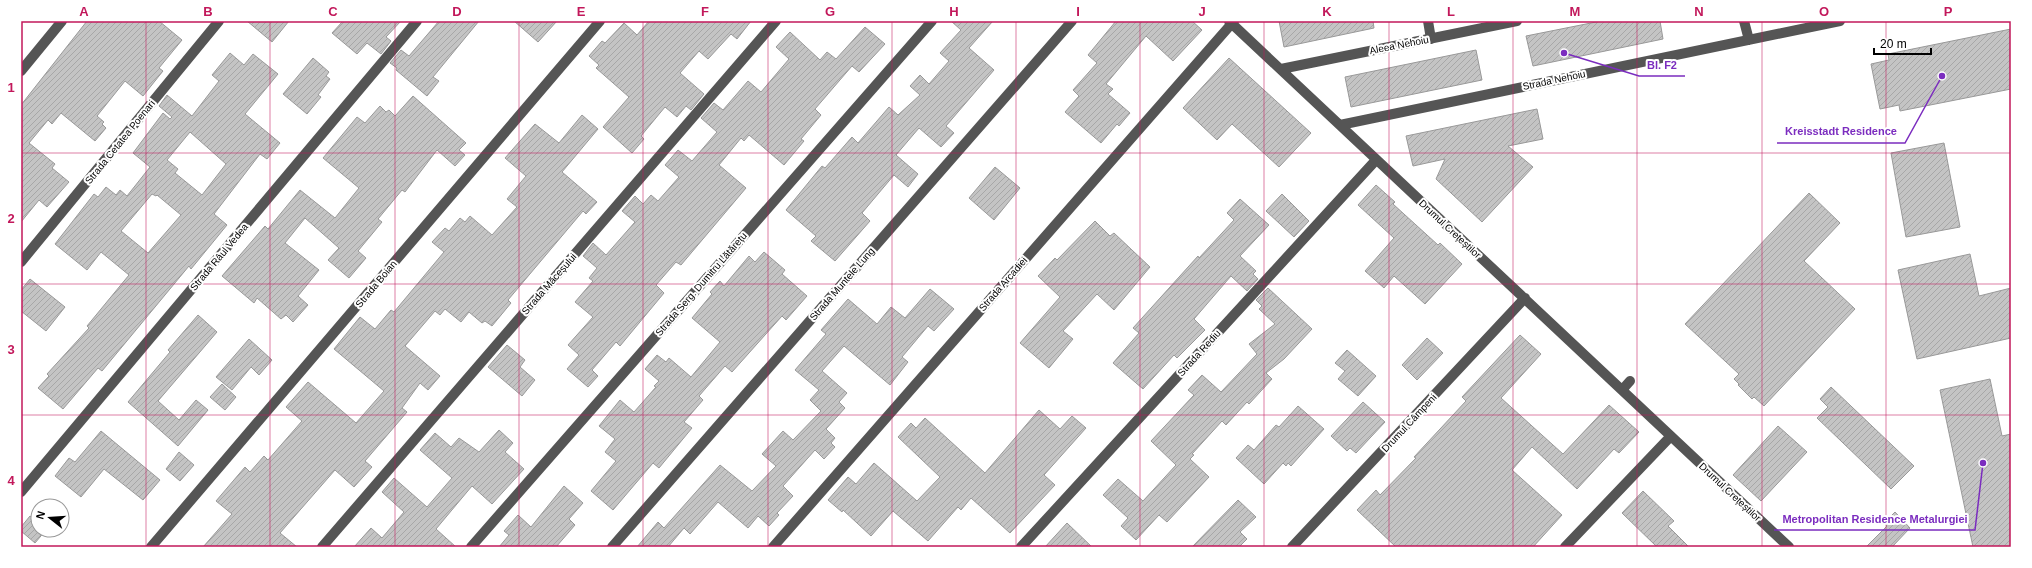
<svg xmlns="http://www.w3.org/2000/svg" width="2032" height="568" viewBox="0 0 2032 568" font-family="Arial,sans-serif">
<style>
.building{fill:url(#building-hatch);stroke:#999;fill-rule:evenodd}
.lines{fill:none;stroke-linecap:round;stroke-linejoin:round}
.minor{stroke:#555;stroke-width:10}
.grid{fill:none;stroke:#c2185b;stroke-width:1;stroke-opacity:0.55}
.labels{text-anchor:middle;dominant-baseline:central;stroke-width:4;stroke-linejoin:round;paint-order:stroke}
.street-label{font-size:10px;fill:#000;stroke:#fff}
.leader{fill:none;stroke:#7b2cbf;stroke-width:1.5}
.callout-dot{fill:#7b2cbf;stroke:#fff;stroke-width:1.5}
.callout-label{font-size:11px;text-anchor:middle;font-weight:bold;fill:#7b2cbf;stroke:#fff;stroke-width:4;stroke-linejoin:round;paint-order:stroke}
.neatline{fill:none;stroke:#c2185b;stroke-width:1.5}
.grid-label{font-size:13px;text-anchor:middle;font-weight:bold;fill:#c2185b}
</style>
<defs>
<pattern id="building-hatch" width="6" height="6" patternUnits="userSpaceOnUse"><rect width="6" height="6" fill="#c4c4c4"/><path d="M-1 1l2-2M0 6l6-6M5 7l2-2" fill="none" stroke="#a7a7a7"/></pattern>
</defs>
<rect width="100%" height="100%" fill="#fff"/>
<path class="building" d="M 87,21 L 159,21 L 182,40 L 159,68 L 163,71 L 143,96 L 125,81 L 97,116 L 104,122 L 102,124 L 106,128 L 95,141 L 61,113 L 52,124 L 48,120 L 29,143 L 55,164 L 52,168 L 69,182 L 47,207 L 39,200 L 21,222 L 21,105 Z
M 247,21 L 289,21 L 272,42 Z
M 343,21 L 401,21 L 386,37 L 391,41 L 381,54 L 367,43 L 357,54 L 332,33 Z
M 439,21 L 479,21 L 433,77 L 439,81 L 427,96 L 396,70 L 397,68 L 390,63 L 401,50 L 409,56 Z
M 514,21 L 557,21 L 538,42 Z
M 649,21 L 751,21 L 737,39 L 731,34 L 708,59 L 699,51 L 680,73 L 704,94 L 691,110 L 686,106 L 677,117 L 665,107 L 641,136 L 644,139 L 632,153 L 603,127 L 629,97 L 596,68 L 599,65 L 589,56 L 602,41 L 605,43 L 624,23 L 637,35 Z
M 951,21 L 993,21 L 969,48 L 994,70 L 946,126 L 954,133 L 941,147 L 919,128 L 896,155 L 918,174 L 908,187 L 894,175 L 862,213 L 870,221 L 835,261 L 811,241 L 816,236 L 786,210 L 822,166 L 825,168 L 852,137 L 858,143 L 889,107 L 898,115 L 920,95 L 910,86 L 920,75 L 929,84 L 949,61 L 940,53 L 961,30 Z
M 1116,21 L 1192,21 L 1202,30 L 1173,61 L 1146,36 L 1106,84 L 1113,89 L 1108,94 L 1130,113 L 1119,126 L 1117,124 L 1101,143 L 1065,112 L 1079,96 L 1073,90 L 1097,63 L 1088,55 Z
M 1279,21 L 1373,21 L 1374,28 L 1284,47 Z
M 1601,21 L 1660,21 L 1663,39 L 1533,66 L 1526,36 Z
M 865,27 L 885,44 L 859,72 L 852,66 L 815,109 L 821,115 L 801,139 L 804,141 L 784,165 L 749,135 L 744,141 L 741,138 L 719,165 L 746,188 L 681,265 L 676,262 L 656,285 L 664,293 L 620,346 L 616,342 L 592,370 L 598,376 L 588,387 L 567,369 L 579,355 L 568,345 L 593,317 L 575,302 L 593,281 L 589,278 L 597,268 L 583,256 L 593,243 L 606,255 L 635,222 L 622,211 L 635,196 L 643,204 L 651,195 L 658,201 L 679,177 L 665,165 L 678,150 L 692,161 L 717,132 L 701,118 L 714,103 L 723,110 L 748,81 L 761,92 L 789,59 L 776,47 L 790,32 L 820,60 L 827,52 L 836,59 Z
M 2011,29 L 2011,89 L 1900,111 L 1899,105 L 1880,109 L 1871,64 L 1889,60 L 1888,54 Z
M 1476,50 L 1482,80 L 1351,107 L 1345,77 Z
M 230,53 L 244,65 L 253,54 L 278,74 L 245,114 L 280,143 L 267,159 L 260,154 L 214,214 L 227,225 L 191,269 L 189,266 L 102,371 L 98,368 L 63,409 L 38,388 L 49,376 L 47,374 L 89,328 L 87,326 L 129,275 L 101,252 L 87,270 L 55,244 L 94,194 L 98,197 L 106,187 L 116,195 L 120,190 L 127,196 L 150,167 L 133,153 L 163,113 L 170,119 L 172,117 L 159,106 L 167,95 L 192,116 L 219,81 L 212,75 ZM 190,132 L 226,164 L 202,195 L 175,173 L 178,169 L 167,160 ZM 152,194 L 156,196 L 157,195 L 181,215 L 148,253 L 121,231 Z
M 313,58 L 329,72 L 326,76 L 330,79 L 318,95 L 321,97 L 307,114 L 283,94 Z
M 1229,58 L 1311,133 L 1279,167 L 1232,124 L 1217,140 L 1183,108 Z
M 413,96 L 466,143 L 459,150 L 465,155 L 455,166 L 437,150 L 405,192 L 402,190 L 378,219 L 382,222 L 358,251 L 366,258 L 349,278 L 328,260 L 339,248 L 305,218 L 285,243 L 319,270 L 298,296 L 308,305 L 293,322 L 286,315 L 281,319 L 257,298 L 254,303 L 222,276 L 265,226 L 268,229 L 300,190 L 335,218 L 359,188 L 323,158 L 357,117 L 365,123 L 380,106 L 386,112 L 389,110 L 395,116 Z
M 1537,109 L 1543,139 L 1508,146 L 1533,167 L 1482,222 L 1436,179 L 1445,159 L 1413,166 L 1406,136 Z
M 582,115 L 598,129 L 562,172 L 597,202 L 586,214 L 583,211 L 508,300 L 511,303 L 492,326 L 485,321 L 482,323 L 469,312 L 461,322 L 445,309 L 440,315 L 435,311 L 405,346 L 440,376 L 428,390 L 420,383 L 402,408 L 407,412 L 365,461 L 372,467 L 354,487 L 335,470 L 280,533 L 297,547 L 203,547 L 232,514 L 216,501 L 245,467 L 250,472 L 264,456 L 268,460 L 302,421 L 286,407 L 308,382 L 356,423 L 384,391 L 334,349 L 360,317 L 375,329 L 391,310 L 394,312 L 444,252 L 432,242 L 445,228 L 449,231 L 460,218 L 465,222 L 470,216 L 492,235 L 517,207 L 507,199 L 526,176 L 505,158 L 535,124 L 559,143 Z
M 1944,143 L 1960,227 L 1906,237 L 1891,153 Z
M 995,167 L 1020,188 L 994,220 L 969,198 Z
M 1376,185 L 1395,202 L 1393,204 L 1438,245 L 1440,243 L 1462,264 L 1425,304 L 1394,276 L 1384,288 L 1365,271 L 1394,238 L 1358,205 Z
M 1809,193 L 1840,223 L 1804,261 L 1855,309 L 1764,406 L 1754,397 L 1752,399 L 1738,385 L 1739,384 L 1734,379 L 1739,374 L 1685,324 Z
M 1282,194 L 1309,221 L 1294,237 L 1266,211 Z
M 1240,199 L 1269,225 L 1240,256 L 1256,271 L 1253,274 L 1258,279 L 1247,291 L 1231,276 L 1194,319 L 1205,330 L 1177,358 L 1174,355 L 1143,389 L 1113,363 L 1139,333 L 1133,328 L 1198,256 L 1199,258 L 1234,220 L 1227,213 Z
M 1095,221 L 1110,236 L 1114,233 L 1150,267 L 1114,310 L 1097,294 L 1063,331 L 1073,339 L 1049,368 L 1020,343 L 1060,297 L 1038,276 L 1055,258 L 1057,260 Z
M 764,252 L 785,270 L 782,274 L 807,296 L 786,320 L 782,316 L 732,372 L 725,366 L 699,396 L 703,400 L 684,422 L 692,428 L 659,468 L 653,463 L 613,510 L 591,491 L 616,461 L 605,452 L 615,439 L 599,426 L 620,400 L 634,412 L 656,387 L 654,386 L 659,381 L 645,369 L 657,355 L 666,362 L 669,358 L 691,377 L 720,342 L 692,318 L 712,294 L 710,292 L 720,281 L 724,286 L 749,256 L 755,262 Z
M 1970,254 L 1979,296 L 2011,288 L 2011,338 L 1917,359 L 1898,270 Z
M 30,279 L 65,307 L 46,331 L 21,311 L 21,290 Z
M 1268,288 L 1312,329 L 1284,359 L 1266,373 L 1272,379 L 1249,404 L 1247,402 L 1226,425 L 1222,421 L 1192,454 L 1194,455 L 1190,459 L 1209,477 L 1167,522 L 1159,515 L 1136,540 L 1121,526 L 1128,518 L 1103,495 L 1118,479 L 1143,501 L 1176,465 L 1151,441 L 1194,395 L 1188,390 L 1202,375 L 1221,392 L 1257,354 L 1249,344 L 1275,324 L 1259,309 L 1262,306 L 1256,300 Z
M 930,289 L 954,309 L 934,331 L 928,326 L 902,357 L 908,362 L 890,385 L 844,346 L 822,371 L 847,393 L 839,402 L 845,408 L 826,429 L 835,438 L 831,443 L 835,447 L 824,459 L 815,450 L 783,486 L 793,496 L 777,513 L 779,515 L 769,526 L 758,516 L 748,528 L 718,502 L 690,534 L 684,528 L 668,547 L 637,547 L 658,522 L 664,528 L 720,465 L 752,491 L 776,466 L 762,454 L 783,431 L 793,440 L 821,411 L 810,400 L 819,390 L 795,370 L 826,334 L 821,330 L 848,299 L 877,324 L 891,307 L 905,318 Z
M 198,315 L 217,332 L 158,401 L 179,420 L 196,400 L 208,410 L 178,446 L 128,402 L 170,352 L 168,350 Z
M 1520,335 L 1541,354 L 1501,398 L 1563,454 L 1609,405 L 1639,432 L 1619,453 L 1614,449 L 1577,489 L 1532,447 L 1512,470 L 1562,515 L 1533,547 L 1396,547 L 1357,510 L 1376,490 L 1380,495 L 1416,458 L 1414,457 L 1466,401 L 1462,397 Z
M 1427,338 L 1443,353 L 1417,380 L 1402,365 Z
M 249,339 L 272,360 L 259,375 L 251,367 L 232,390 L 216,377 Z
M 507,345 L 525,360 L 520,367 L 535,380 L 522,396 L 488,367 Z
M 1347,350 L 1376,376 L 1358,396 L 1338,379 L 1345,371 L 1335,363 Z
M 1990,379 L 2002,436 L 2011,434 L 2011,547 L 1973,547 L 1940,390 Z
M 222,384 L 236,397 L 225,410 L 210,397 Z
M 1831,387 L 1914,466 L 1891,489 L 1817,418 L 1828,407 L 1820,399 Z
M 1363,402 L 1385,422 L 1356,453 L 1350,448 L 1347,451 L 1331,436 Z
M 1298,406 L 1324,429 L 1291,466 L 1288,463 L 1286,466 L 1283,463 L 1264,484 L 1236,458 L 1248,445 L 1254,450 L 1276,425 L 1279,427 Z
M 1039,410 L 1060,429 L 1072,416 L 1086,428 L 1044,475 L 1055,485 L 1010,533 L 971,498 L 961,510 L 958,507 L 928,541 L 893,511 L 871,536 L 843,510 L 842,512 L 828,500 L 848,477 L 856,484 L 874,463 L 917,501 L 940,477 L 898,437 L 911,423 L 916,428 L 925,418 L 985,473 Z
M 1778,426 L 1807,452 L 1761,501 L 1733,475 Z
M 499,430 L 513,443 L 505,452 L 524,469 L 492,504 L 472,486 L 436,529 L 456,547 L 354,547 L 371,528 L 382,538 L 404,512 L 382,492 L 394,478 L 427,507 L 452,478 L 420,450 L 435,433 L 451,447 L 459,438 L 479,452 Z
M 101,431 L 160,480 L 143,500 L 104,469 L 81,497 L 55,476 L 69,458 L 75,462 Z
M 179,452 L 194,465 L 180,481 L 166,469 Z
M 564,486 L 583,503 L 569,519 L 575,525 L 556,547 L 499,547 L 509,535 L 504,531 L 518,515 L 531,527 Z
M 1643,491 L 1674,521 L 1668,526 L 1689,547 L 1657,547 L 1622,513 Z
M 1238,500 L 1256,517 L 1240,532 L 1247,539 L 1239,547 L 1192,547 Z
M 1895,512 L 1910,528 L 1892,547 L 1866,547 L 1887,526 L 1884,523 Z
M 30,516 L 38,522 L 38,530 L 46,530 L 35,543 L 21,531 L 21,527 Z
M 1067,523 L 1092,547 L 1045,547 Z"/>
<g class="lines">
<path class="minor" d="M 1229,21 L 1789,547
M 1428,21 L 1431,39
M 1744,21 L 1749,40
M 1281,69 L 1517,21
M 21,71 L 62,21
M 1340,125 L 1840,21
M 21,262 L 219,21
M 1622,390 L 1630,381
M 21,492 L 417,21
M 151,547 L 600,21
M 322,547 L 776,21
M 471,547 L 932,21
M 612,547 L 1072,21
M 773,547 L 1234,21
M 1021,547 L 1376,160
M 1292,547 L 1525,298
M 1565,547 L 1671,436"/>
</g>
<path class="grid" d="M 146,21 L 146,547M 270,21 L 270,547M 395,21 L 395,547M 519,21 L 519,547M 643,21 L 643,547M 768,21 L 768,547M 892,21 L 892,547M 1016,21 L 1016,547M 1140,21 L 1140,547M 1264,21 L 1264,547M 1389,21 L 1389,547M 1513,21 L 1513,547M 1637,21 L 1637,547M 1762,21 L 1762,547M 1886,21 L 1886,547M 21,153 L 2011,153M 21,284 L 2011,284M 21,415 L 2011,415"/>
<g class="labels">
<g class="street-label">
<text transform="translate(1399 45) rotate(-11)">Aleea Nehoiu</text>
<text transform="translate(1554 80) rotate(-12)">Strada Nehoiu</text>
<text transform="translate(120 142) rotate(-51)">Strada Cetatea Poenari</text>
<text transform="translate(1450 229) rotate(43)">Drumul Crețeștilor</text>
<text transform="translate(219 257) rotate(-50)">Strada Râul Vedea</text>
<text transform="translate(376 284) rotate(-50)">Strada Boian</text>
<text transform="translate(549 284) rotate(-49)">Strada Măceșului</text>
<text transform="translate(701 284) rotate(-49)">Strada Serg. Dumitru Lătărețu</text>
<text transform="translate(842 284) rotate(-49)">Strada Muntele Lung</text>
<text transform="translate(1003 284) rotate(-49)">Strada Arcadiei</text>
<text transform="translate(1199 353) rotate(-48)">Strada Rediu</text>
<text transform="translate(1409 423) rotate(-47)">Drumul Câmpeni</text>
<text transform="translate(1730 492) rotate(43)">Drumul Crețeștilor</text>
</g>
</g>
<path class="leader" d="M1564 53L1639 76H1685M1942 76L1905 143H1777M1983 463L1975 530H1774"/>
<g class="callout-dot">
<circle cx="1564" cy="53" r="4"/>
<circle cx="1942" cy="76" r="4"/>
<circle cx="1983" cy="463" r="4"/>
</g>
<g class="callout-label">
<text x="1662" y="69">Bl. F2</text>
<text x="1841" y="135">Kreisstadt Residence</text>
<text x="1875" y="523">Metropolitan Residence Metalurgiei</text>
</g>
<rect width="2032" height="568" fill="none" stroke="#ffffff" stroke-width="44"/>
<g transform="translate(50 518) rotate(287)"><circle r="19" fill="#ffffff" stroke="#999999"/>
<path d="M0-3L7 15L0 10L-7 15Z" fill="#000000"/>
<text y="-6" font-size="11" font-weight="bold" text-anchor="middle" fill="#000000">N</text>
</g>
<path d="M1874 48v6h57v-6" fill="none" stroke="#000000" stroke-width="2"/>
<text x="1880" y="48" font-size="12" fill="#000000" stroke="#ffffff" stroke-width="3" paint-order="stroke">20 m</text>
<rect x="22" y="22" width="1988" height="524" class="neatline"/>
<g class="grid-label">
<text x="84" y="16">A</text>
<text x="208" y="16">B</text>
<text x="333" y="16">C</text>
<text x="457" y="16">D</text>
<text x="581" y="16">E</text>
<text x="705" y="16">F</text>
<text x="830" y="16">G</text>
<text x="954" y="16">H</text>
<text x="1078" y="16">I</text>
<text x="1202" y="16">J</text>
<text x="1327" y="16">K</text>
<text x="1451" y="16">L</text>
<text x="1575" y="16">M</text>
<text x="1699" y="16">N</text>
<text x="1824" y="16">O</text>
<text x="1948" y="16">P</text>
<text x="11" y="92">1</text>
<text x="11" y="223">2</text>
<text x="11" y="354">3</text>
<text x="11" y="485">4</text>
</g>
</svg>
